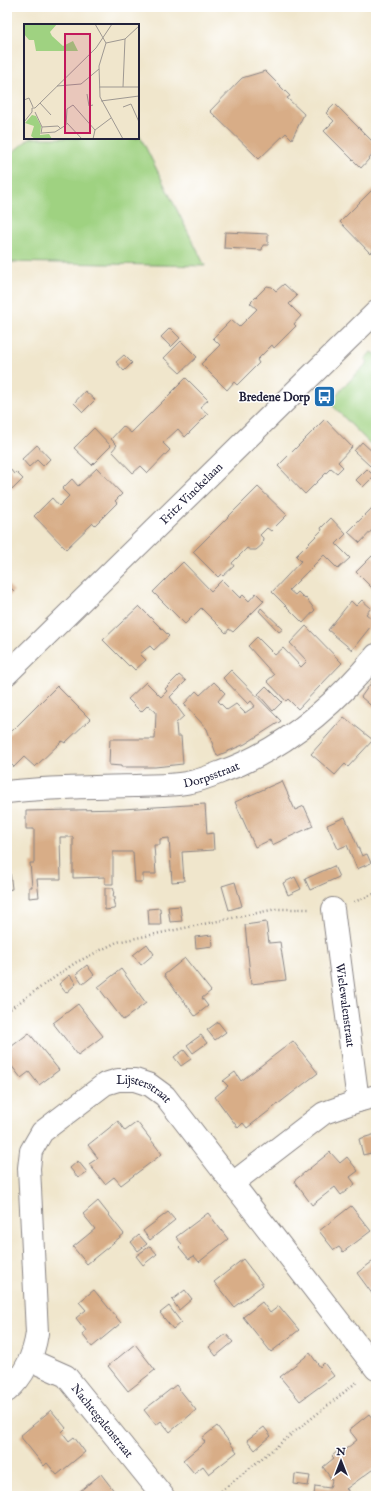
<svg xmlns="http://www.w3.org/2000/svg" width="383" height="1503" viewBox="0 0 383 1503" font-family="'IM FELL English',serif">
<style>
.green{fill:#9fd281;stroke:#607a5e}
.building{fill:#d8ad87}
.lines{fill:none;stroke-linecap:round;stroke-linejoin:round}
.minor-casing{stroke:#898484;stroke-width:24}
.tertiary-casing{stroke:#898484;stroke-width:24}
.path{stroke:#898484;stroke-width:2.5;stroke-dasharray:1 3;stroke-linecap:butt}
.minor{stroke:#fff;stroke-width:22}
.tertiary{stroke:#fff;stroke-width:22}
.labels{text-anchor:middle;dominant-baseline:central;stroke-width:3;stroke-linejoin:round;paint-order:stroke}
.poi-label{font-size:12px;font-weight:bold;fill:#22223b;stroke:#fff;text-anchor:end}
.street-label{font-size:12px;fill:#22223b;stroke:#fff}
.inset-road{fill:none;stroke:#9e9892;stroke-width:1}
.view{fill:#c2185b;fill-opacity:0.15;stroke:#c2185b;stroke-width:2}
.inset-edge{fill:none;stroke:#22223b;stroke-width:2}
</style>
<rect width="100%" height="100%" fill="#fff"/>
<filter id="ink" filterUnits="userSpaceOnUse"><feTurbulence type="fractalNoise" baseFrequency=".025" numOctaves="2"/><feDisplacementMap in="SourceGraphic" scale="8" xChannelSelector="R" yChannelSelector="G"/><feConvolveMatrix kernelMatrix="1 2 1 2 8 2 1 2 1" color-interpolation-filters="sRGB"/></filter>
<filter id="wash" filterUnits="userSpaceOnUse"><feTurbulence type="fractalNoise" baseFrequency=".012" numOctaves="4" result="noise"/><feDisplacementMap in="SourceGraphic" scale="16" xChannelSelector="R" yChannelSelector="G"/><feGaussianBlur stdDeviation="0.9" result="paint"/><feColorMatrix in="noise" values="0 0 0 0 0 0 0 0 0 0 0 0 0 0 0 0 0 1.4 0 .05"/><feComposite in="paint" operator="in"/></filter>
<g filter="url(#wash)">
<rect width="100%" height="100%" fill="#f0e6cc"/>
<path class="green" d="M 138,132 L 205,266 L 7,262 L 8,156 L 30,138 L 138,138 Z
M 371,352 L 376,354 L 376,450 L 329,402 L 368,362 L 365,359 Z"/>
<g id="blocks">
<path class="building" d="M 265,71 L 290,96 L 287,98 L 304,114 L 292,139 L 286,133 L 259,159 L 210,111 L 242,78 Z
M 335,104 L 376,145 L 376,151 L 361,168 L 324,131 L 334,121 L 326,113 Z
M 374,188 L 376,190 L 376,247 L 370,253 L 340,222 Z
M 225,232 L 268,234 L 268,245 L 263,245 L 262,250 L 224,248 Z
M 284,284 L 297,296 L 289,304 L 301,316 L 294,324 L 296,326 L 274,348 L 272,345 L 257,360 L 259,363 L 237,385 L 234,382 L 227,390 L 201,364 L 220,345 L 213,338 L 231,320 L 239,327 L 257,309 L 250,303 L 267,286 L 272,287 L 276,291 Z
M 170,328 L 180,338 L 171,347 L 161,337 Z
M 181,341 L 197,357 L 180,373 L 164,358 Z
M 124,355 L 132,363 L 124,371 L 116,362 Z
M 186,378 L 208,400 L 200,407 L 208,414 L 185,437 L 178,429 L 163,443 L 170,450 L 148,473 L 141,466 L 133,473 L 112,451 L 117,445 L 111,439 L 123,426 L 131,433 Z
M 85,391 L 95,400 L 83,412 L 74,403 Z
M 325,419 L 352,447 L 338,462 L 343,467 L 337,473 L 331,468 L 305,494 L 278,466 Z
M 94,428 L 111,446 L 92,465 L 74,448 Z
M 362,442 L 376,455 L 376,460 L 370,466 L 354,451 Z
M 37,445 L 50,459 L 43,466 L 37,460 L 29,467 L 22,459 Z
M 97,468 L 122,494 L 115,501 L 117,503 L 95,525 L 93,523 L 66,549 L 34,516 L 52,498 L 59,506 L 69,496 L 62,489 L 72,479 L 78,486 Z
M 10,469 L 14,474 L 16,472 L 23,479 L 13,489 L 7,483 L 7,472 Z
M 367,469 L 374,476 L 363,487 L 356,480 Z
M 258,487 L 287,515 L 271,531 L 267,528 L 260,535 L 263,538 L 262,545 L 256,550 L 250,550 L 247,548 L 232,563 L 234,566 L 223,576 L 221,574 L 218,577 L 193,552 Z
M 376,504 L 376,530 L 374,528 L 360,543 L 348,532 Z
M 331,518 L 346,534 L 336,544 L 350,558 L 338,569 L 324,555 L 289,590 L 295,595 L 298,592 L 305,599 L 306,598 L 315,610 L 303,623 L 272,592 L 301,561 L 296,556 L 322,530 L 321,528 Z
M 372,556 L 376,559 L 376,592 L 356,572 Z
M 183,562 L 211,591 L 222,580 L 240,598 L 243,595 L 249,601 L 256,593 L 264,601 L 233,632 L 229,629 L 226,633 L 201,608 L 185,624 L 153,592 Z
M 7,584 L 14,591 L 7,598 Z
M 362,600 L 371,608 L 366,614 L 375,621 L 352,650 L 328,630 L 351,601 L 356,606 Z
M 139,606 L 169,636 L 154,650 L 150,646 L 140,654 L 146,660 L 135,670 L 130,665 L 129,666 L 103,640 Z
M 261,608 L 283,629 L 279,632 L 259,611 Z
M 306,626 L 342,663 L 298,709 L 288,699 L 286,701 L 267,681 L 274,675 L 248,646 L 257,637 L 275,655 L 283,648 L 301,667 L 307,661 L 290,643 Z
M 231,670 L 281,721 L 245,744 L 217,756 L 207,729 L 184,704 L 196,691 L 200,695 L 214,682 L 225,693 L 218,701 L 227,710 L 236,704 L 245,713 L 255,706 L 251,701 L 248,704 L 223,678 Z
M 179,675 L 186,681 L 170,697 L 184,716 L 175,724 L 176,724 L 177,736 L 181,736 L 183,764 L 155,767 L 121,767 L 121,766 L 109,765 L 110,739 L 155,739 L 156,712 L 148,705 L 141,712 L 128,699 L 146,682 L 161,697 L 167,691 L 165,689 Z
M 376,676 L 376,710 L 361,697 Z
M 57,686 L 90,719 L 65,743 L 62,741 L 35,767 L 24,757 L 14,767 L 9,762 L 7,764 L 7,736 Z
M 266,686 L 282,702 L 273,711 L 258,694 Z
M 344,717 L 373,740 L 348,767 L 345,764 L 335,775 L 311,754 Z
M 282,781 L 295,810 L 304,806 L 313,826 L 272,845 L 270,840 L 255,847 L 235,802 Z
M 205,804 L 207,834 L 213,833 L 214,850 L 182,852 L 184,881 L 172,882 L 169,838 L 160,839 L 160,845 L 154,845 L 156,874 L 143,874 L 143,882 L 135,882 L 133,852 L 113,852 L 113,884 L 105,884 L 105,877 L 73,878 L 73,837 L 60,837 L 61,879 L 37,879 L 39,897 L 29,898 L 29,887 L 32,887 L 30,863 L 34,863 L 34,829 L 26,829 L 26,811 L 122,809 Z
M 345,817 L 362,856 L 367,854 L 371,863 L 357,869 L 347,845 L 338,849 L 327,825 Z
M 334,866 L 339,877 L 310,890 L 305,879 Z
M 10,871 L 12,889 L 7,890 L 7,872 Z
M 295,877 L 301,889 L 288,895 L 283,883 Z
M 235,882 L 242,906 L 229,910 L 222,886 Z
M 105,888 L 113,888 L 114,890 L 113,897 L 115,897 L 115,900 L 113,900 L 115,907 L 114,909 L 105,910 Z
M 180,906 L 182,921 L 170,922 L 168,907 Z
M 160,908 L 161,925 L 149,925 L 148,909 Z
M 266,922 L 269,943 L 280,942 L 286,980 L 251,984 L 245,925 Z
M 212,935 L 213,946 L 196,948 L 195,937 Z
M 147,944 L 154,954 L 141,965 L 133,955 Z
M 185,958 L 211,991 L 202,998 L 208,1006 L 195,1016 L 164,975 Z
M 87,965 L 94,975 L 83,984 L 76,974 Z
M 121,969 L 146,1003 L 123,1020 L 98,987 Z
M 70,975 L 76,984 L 66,993 L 59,984 Z
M 78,1004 L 103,1036 L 78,1055 L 53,1023 Z
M 218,1022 L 226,1032 L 215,1040 L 207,1030 Z
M 29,1033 L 59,1070 L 39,1085 L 29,1072 L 21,1078 L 7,1060 L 7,1050 Z
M 201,1035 L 207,1043 L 193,1053 L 187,1045 Z
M 293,1041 L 318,1073 L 247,1128 L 243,1123 L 238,1128 L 215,1097 L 228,1086 L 223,1081 L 235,1072 L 241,1081 Z
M 184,1050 L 191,1059 L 181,1066 L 174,1057 Z
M 118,1121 L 125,1131 L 137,1122 L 162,1154 L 121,1185 L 114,1177 L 105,1184 L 89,1164 L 98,1158 L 88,1145 Z
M 376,1134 L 376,1164 L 374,1165 L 371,1153 L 363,1155 L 359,1139 Z
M 330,1152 L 340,1163 L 347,1157 L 358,1171 L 350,1177 L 355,1184 L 341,1195 L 335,1187 L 312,1205 L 294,1181 Z
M 78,1161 L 87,1172 L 78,1178 L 70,1168 Z
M 98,1201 L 124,1234 L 87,1264 L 73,1247 L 95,1229 L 83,1214 Z
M 351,1206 L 371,1231 L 343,1252 L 339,1247 L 334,1250 L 319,1231 Z
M 168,1212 L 175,1220 L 150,1240 L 143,1231 Z
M 208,1213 L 228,1239 L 199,1262 L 194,1256 L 189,1259 L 179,1247 L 182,1244 L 176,1237 Z
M 139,1235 L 147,1244 L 138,1251 L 131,1242 Z
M 150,1246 L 157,1254 L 143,1265 L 136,1256 Z
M 243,1259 L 263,1285 L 234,1307 L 214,1282 Z
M 376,1259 L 376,1299 L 357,1273 Z
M 94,1290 L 121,1323 L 92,1347 L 82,1334 L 86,1331 L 76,1318 L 86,1310 L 79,1302 Z
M 185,1290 L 192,1299 L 179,1310 L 172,1300 Z
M 262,1302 L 270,1313 L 279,1306 L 299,1330 L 271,1352 L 243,1317 Z
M 169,1306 L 181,1322 L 173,1329 L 160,1313 Z
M 226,1334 L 233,1342 L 216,1356 L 209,1347 Z
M 135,1344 L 155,1370 L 128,1391 L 108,1366 Z
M 310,1353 L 320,1367 L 324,1363 L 334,1376 L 300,1401 L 280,1377 Z
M 176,1385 L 196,1410 L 170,1432 L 161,1421 L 156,1425 L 144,1410 Z
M 51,1410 L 66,1428 L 62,1432 L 69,1441 L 74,1437 L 85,1452 L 57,1475 L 47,1463 L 44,1466 L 20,1436 Z
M 369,1414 L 376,1423 L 376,1467 L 346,1489 L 348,1490 L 347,1496 L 314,1496 L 315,1486 L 330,1488 L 332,1480 L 323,1467 L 334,1458 L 332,1456 L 340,1449 L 342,1452 L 357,1440 L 349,1430 Z
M 217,1426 L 237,1452 L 209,1474 L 203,1466 L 194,1473 L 183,1460 L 205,1442 L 202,1438 Z
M 264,1427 L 271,1436 L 255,1450 L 247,1440 Z
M 101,1474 L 118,1496 L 74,1496 Z
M 295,1474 L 310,1476 L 308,1486 L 294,1484 Z"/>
</g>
</g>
<g filter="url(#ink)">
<use href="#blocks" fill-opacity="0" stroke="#898484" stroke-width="1"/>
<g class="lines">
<defs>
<g id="minor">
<path id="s1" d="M 7,792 C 49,787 92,787 134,786 C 151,785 169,786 186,783 C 198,781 209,777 221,772 C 283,750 334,706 376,655"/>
<path id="s2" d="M 333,909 L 358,1101 L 376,1096"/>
<path d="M 233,1183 L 324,1113 L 358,1101"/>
<path id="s3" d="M 30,1360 L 66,1376 L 163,1496"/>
<path id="s4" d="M 7,1391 C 24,1377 34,1355 37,1333 L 29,1168 L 31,1151 L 42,1132 L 105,1084 L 118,1080 L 135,1080 L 150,1085 L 165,1096 L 376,1369"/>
</g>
<g id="tertiary">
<path id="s5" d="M 7,674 L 376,312"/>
</g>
</defs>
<use href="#minor" class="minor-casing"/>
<use href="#tertiary" class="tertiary-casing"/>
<path class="path" d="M 354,902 L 376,893
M 7,1011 L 75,963 L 117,942 L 276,909 L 310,909
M 215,1496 L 358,1381"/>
<use href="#minor" class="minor"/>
<use href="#tertiary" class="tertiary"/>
</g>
</g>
<defs>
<symbol id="bus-square" viewBox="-11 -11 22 22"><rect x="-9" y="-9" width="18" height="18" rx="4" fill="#1f6fb2" stroke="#fff"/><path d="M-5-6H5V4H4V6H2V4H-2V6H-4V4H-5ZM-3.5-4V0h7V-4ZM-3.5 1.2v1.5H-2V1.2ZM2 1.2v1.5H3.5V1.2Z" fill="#fff"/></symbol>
</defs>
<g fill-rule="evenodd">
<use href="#bus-square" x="312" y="384" width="25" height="25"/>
</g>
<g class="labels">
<g class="poi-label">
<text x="310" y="397">Bredene Dorp</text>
</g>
<g class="street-label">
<text stroke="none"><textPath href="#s5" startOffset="258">Fritz Vinckelaan</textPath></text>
<text stroke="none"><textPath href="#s1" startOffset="206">Dorpsstraat</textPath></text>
<text stroke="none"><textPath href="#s2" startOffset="97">Wielewalenstraat</textPath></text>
<text stroke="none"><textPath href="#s4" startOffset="392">Lijsterstraat</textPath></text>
<text stroke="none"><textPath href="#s3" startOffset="97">Nachtegalenstraat</textPath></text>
</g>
</g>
<g transform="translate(24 24)">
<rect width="115" height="115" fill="#f0e6cc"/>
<path d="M 0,0 L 33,0 L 26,8 L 28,12 L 39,22 L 49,17 L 54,27 L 12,27 L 10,16 L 5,16 L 0,10 ZM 8,91 L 12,92 L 17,102 L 16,111 L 25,110 L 28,115 L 11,115 L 7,112 L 10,102 L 1,99 Z" fill="#9fd281"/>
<path class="inset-road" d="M 71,0 L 82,19M 82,19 L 75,42 L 76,73 L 99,115M 82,19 L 101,15 L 115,2M 33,62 L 57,60 L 75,45M 75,63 L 115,63M 99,63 L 101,15M 63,70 L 65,82 L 69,81M 0,76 L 5,74 L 9,83M 77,77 L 115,72M 16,79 L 27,91M 99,83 L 107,80 L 115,98M 11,88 L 18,103 L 17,110M 0,98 L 8,88 L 8,84 L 11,84 L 72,24 L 88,0M 43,99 L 58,115M 18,103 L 34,102 L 37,105M 18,109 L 31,108 L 42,101 L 43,85 L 49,81 L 71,106M 69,115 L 71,106 L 87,94"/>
<path class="view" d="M 41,10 L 66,10 L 66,109 L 41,109 Z"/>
<rect width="115" height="115" class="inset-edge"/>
</g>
<rect width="383" height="1503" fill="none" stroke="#fff" stroke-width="24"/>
<g transform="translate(341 1461)" stroke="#ffffff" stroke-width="3" paint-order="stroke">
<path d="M0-3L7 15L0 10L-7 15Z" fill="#22223b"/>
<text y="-6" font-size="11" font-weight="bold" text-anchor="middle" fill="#22223b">N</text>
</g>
</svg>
